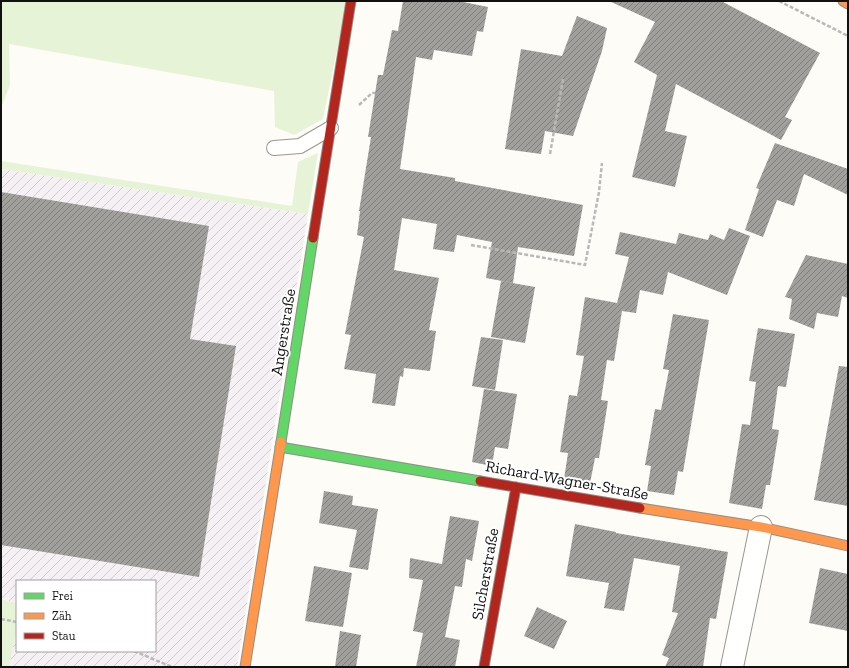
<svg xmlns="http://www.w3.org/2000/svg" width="849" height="668" viewBox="0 0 849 668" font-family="'Zilla Slab',serif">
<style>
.industrial{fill:url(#industrial-furrows)}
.grass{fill:#e7f3d7}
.building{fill:url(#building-hatch)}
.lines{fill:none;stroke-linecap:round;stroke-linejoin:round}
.lane-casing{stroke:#979795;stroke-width:16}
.street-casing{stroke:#979795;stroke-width:24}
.fast-casing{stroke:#8e8d8b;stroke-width:11}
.slow-casing{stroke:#8e8d8b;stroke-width:11}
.jam-casing{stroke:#8e8d8b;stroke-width:11}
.path{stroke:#b9b9b8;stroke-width:2.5;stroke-dasharray:4 2;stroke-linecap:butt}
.lane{stroke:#fffffe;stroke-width:14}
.street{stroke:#fffffe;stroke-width:22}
.fast{stroke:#63d668;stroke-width:9}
.slow{stroke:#ff974d;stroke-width:9}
.jam{stroke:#b3261e;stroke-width:9}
.labels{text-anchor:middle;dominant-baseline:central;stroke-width:4;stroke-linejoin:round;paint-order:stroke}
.street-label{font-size:16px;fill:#111;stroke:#fff}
</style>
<defs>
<pattern id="industrial-furrows" width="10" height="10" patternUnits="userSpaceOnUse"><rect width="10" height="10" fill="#f5f0f3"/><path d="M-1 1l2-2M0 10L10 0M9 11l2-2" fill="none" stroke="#d1cdcf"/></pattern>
<pattern id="building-hatch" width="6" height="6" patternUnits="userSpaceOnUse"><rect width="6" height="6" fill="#a19f9c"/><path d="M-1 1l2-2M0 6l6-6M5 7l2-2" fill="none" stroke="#82807e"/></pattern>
</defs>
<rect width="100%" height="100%" fill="#fdfcf7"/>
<path class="industrial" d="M 1,169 L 308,214 L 237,667 L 9,667 L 17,628 L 17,651 L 155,651 L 155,581 L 17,581 L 17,603 L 1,599 Z"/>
<path class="grass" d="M 1,1 L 347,1 L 323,119 L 294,135 L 275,127 L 274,91 L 9,44 L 10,85 L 1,108 Z
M 318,153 L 308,214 L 1,169 L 1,161 L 292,206 L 298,162 Z
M 1,599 L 17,603 L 17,628 L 9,667 L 1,667 Z"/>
<path class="building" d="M 403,1 L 458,1 L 488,7 L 483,32 L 477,31 L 472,56 L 434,50 L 432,60 L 416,57 L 400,169 L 455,178 L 455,181 L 583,205 L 574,256 L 518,247 L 513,283 L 486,278 L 492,242 L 457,235 L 454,252 L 433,249 L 437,224 L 402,218 L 394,270 L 439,278 L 429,330 L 436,331 L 430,371 L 404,368 L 403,377 L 400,376 L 395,406 L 372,403 L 376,374 L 344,369 L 351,335 L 345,334 L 364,237 L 357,235 L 360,211 L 359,211 L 371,137 L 368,137 L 378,75 L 383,75 L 392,30 L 398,31 Z
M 609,1 L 721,1 L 820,53 L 785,117 L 792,120 L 781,140 L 676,84 L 665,131 L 687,136 L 675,187 L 632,177 L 657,75 L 634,62 L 655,22 Z
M 577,16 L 607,28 L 602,51 L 573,136 L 545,131 L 541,154 L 505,149 L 521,49 L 562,56 Z
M 775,143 L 848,169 L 848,195 L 804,174 L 794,206 L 777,200 L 763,237 L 745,230 L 759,189 L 756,188 Z
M 1,192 L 209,226 L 190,339 L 236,346 L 199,577 L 1,545 Z
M 729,228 L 750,236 L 727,295 L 668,272 L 663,295 L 640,290 L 636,313 L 622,311 L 614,361 L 607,360 L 601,400 L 608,401 L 599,458 L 595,458 L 590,483 L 564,479 L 568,453 L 560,452 L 569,395 L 577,396 L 584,356 L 576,355 L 585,297 L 617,303 L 629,257 L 615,254 L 620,232 L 676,244 L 679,233 L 708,240 L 710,234 L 724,240 Z
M 806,255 L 848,264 L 848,298 L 842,296 L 838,317 L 817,313 L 814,329 L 789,319 L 792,299 L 785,297 Z
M 501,281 L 535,287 L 525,343 L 491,337 Z
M 673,314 L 709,320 L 683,472 L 678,471 L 674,495 L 647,491 L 651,466 L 645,465 L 655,409 L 661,410 L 669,370 L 663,369 Z
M 758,328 L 795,334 L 786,387 L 778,386 L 772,429 L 779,430 L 770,485 L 766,485 L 762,509 L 729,503 L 742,424 L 750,425 L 756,382 L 749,381 Z
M 481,337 L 503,340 L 495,390 L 472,386 Z
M 839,366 L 848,367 L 848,506 L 814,500 Z
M 484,389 L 517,394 L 508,449 L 495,447 L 492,466 L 472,462 Z
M 324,491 L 353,496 L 352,505 L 378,509 L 368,570 L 349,567 L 357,530 L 319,523 Z
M 450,516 L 479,521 L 472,561 L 466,559 L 462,587 L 455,586 L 445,637 L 460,640 L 455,667 L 416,667 L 423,633 L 413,631 L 423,580 L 409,578 L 410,558 L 442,564 Z
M 575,524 L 616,532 L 616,533 L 728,552 L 716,619 L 710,618 L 703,667 L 665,667 L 669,658 L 662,655 L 678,613 L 672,612 L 680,566 L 634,558 L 624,611 L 604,608 L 609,583 L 566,576 Z
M 314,566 L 352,573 L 343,627 L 305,621 Z
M 820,568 L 848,574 L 848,631 L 809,623 Z
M 537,607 L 567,621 L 554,649 L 524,636 Z
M 340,631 L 361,635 L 356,667 L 335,667 Z"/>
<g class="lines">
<defs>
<path id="lane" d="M 274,148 L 300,146 L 331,128"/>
<path id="street" d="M 732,667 L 761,527"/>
<path id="fast" d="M 281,442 L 313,238
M 280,447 L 480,481"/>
<path id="slow" d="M 843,1 L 848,4
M 640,508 L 761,527 L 848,546
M 245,667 L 281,442"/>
<path id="jam" d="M 313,238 L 351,1
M 480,481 L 640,508
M 484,667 L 516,487"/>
</defs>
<use href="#lane" class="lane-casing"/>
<use href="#street" class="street-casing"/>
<use href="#fast" class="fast-casing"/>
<use href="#slow" class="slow-casing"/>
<use href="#jam" class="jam-casing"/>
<path class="path" d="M 779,1 L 848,36
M 359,105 L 372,93 L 375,93
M 550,154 L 563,79
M 471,245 L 585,265 L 599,192 L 602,163
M 1,619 L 17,622
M 134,651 L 172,667"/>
<use href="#lane" class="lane"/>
<use href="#street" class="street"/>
<use href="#fast" class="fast"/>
<use href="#slow" class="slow"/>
<use href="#jam" class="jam"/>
</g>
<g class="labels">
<g class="street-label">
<text transform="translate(283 332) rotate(-81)">Angerstraße</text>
<text transform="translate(567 480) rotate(10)">Richard-Wagner-Straße</text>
<text transform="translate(485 574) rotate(-80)">Silcherstraße</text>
</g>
</g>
<rect width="849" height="668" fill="none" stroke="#111111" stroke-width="4"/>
<rect x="16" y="580" width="140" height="72" fill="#ffffff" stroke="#a0a0a0"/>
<rect x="24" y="593" width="20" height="6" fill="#63d668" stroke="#a0a0a0"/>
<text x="52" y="600" font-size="12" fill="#111111">Frei</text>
<rect x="24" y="613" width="20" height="6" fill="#ff974d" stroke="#a0a0a0"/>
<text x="52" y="620" font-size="12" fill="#111111">Zäh</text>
<rect x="24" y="633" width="20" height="6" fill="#b3261e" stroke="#a0a0a0"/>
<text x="52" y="640" font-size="12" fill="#111111">Stau</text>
</svg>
